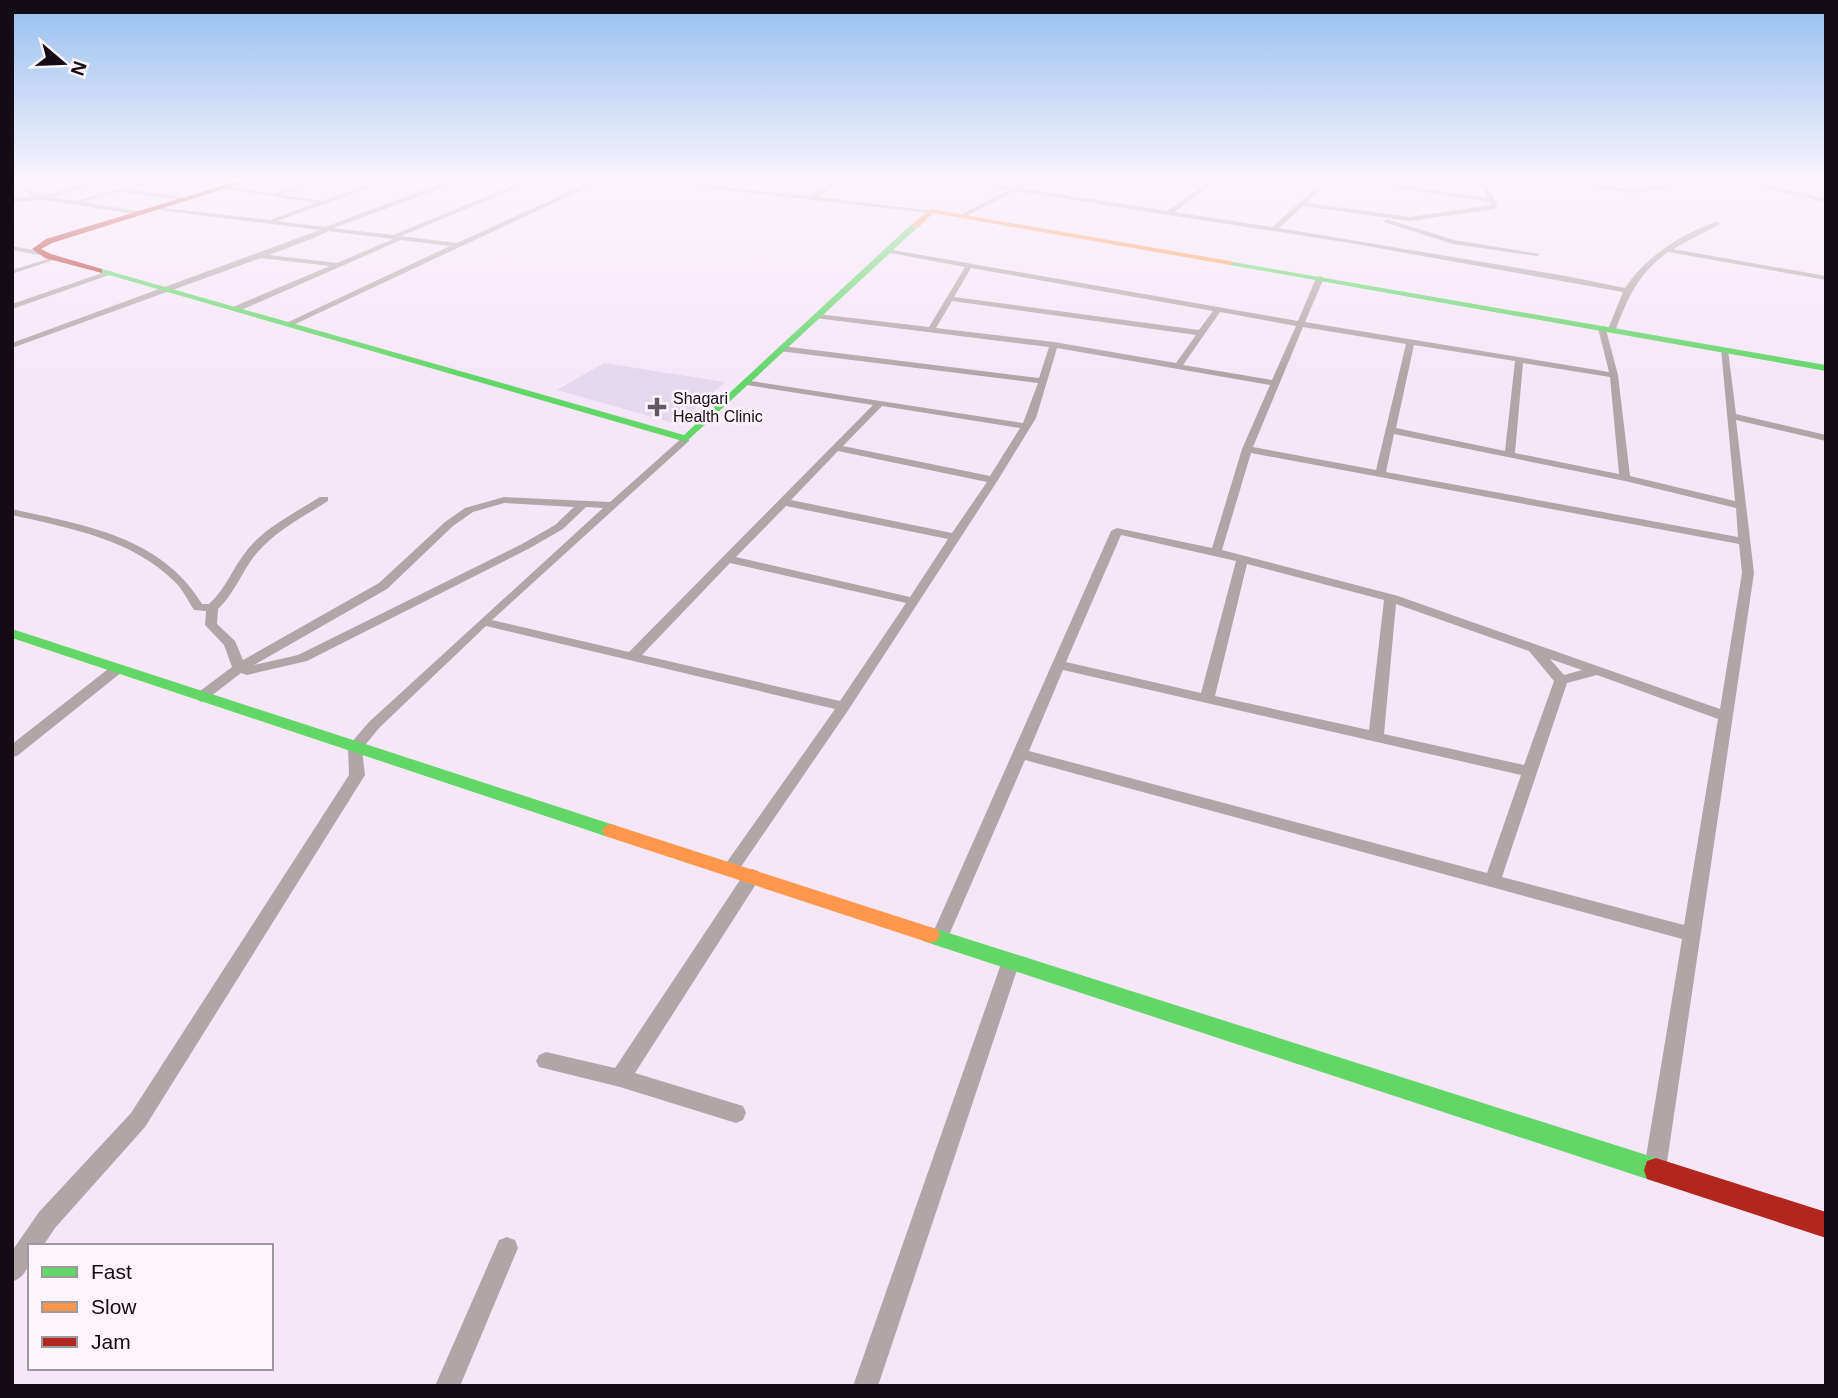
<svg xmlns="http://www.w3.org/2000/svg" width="1838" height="1398" viewBox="0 0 1838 1398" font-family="Helvetica,sans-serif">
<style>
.medical{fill:#e4d9ec}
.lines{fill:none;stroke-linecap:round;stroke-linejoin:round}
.street{fill:#b1a6a7;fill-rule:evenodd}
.fast{fill:#63d668;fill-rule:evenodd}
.slow{fill:#ff974d;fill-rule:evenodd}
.jam{fill:#b3261e;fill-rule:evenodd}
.poi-dot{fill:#635864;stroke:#fcf6fc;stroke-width:2.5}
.labels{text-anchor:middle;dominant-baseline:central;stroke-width:5;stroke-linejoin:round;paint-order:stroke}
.far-poi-label{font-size:16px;fill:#140b14;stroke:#fcf6fc;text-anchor:start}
</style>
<rect width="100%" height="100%" fill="#f6e7f8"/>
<path class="medical" d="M 604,363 L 725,382 L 677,424 L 557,390 Z"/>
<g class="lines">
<path class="street" d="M 21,179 L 27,179 L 29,188 L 44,196 L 102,179 L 111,179 L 52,197 L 76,201 L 153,179 L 162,179 L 128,189 L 191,199 L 188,201 L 127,193 L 125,190 L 82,202 L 143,212 L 141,215 L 44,200 L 12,202 L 12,198 L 34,197 L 24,190 Z
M 317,179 L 325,179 L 281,195 L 322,201 L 386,179 L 394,179 L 277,221 L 325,227 L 453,179 L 538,179 L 401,236 L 457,243 L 597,179 L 605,179 L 291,326 L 284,324 L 450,246 L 401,240 L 239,311 L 233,311 L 233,307 L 330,266 L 261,258 L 12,348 L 12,343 L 320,230 L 158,210 L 156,207 L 270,220 L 316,203 L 218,188 L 221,186 L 274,194 ZM 460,182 L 523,182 L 393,235 L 333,228 ZM 328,231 L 393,239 L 337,263 L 269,255 L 319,236 Z
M 624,179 L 643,179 L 809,196 L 839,179 L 846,179 L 817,197 L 934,211 L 931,213 Z
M 945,179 L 1013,187 L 1030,179 L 1037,179 L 1020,188 L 1167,211 L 1199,189 L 1146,179 L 1203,186 L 1213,179 L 1220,179 L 1174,212 L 1272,227 L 1326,179 L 1332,179 L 1306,203 L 1410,217 L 1492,205 L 1490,202 L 1339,179 L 1354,179 L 1488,198 L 1477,179 L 1483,179 L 1498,205 L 1495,209 L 1410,221 L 1303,206 L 1279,228 L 1566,276 L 1625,288 C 1647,255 1682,234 1718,221 L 1720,224 L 1673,249 L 1826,276 L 1826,280 L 1668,252 C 1639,273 1628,297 1616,329 L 1612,331 L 1608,329 L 1623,292 L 1350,243 L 1015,191 L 964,217 L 962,214 L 1008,190 Z
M 1533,179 L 1633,189 L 1709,179 L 1734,179 L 1826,198 L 1826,202 L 1724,179 L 1633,193 Z
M 1386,219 L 1454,240 L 1540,254 L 1537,256 L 1453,244 L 1384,222 Z
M 12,246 L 39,251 L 42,253 L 39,255 L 12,250 Z
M 887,249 L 1298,321 L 1316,278 L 1320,276 L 1324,278 L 1305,322 L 1609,372 L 1598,328 L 1605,326 L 1618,375 L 1630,476 L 1735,501 L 1721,348 L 1728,350 L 1736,414 L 1826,435 L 1826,441 L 1736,420 L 1754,573 L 1666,1169 L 1663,1177 L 1655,1180 L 1647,1177 L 1644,1169 L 1682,939 L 1025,760 L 946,942 L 940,944 L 934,942 L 931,937 L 1111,531 L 1117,528 L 1212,548 L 1242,449 L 1270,385 L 1057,348 L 1036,418 L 998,480 L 849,709 L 736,874 L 730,876 L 724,874 L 722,869 L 835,709 L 486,626 L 379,728 L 362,749 L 365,775 L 145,1127 L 55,1228 L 43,1246 L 30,1246 C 30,1262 29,1275 12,1282 L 12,1251 L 39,1212 L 131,1113 L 349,775 L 348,748 L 350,744 L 369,722 L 603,508 L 586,507 L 563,529 L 530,548 L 307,661 L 247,675 L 241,673 L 206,700 L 201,702 L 194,697 L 196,694 L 232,667 L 224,645 L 205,625 L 206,611 L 194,610 C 188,601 183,590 176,583 C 133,539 69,528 12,515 L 12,509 C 83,525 161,536 202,604 L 209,604 C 226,589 233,567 248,549 C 267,526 295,513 320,497 L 328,497 L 328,501 C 303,517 275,531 256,554 C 242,571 235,593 218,609 L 217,624 L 235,641 L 243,660 L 379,583 L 445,522 L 465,508 L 504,497 L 610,502 L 683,437 L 689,437 L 689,441 L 492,620 L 629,652 L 873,405 L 747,385 L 743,382 L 744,380 L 1023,423 L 1038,383 L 779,351 L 778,349 L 782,346 L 1039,378 L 1049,347 L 815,318 L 815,314 L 818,314 L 929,327 L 965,267 L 885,252 ZM 971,268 L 1213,311 L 1199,330 L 954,297 ZM 952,301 L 1196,335 L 1176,363 L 1054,342 L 936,328 ZM 1220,312 L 1296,326 L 1272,380 L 1183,365 ZM 1303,327 L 1406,344 L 1376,470 L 1253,447 ZM 1414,345 L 1515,361 L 1505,451 L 1396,428 ZM 1523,363 L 1610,377 L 1619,474 L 1515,453 ZM 882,406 L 1020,428 L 990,476 L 843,446 ZM 1394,434 L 1625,481 L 1736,508 L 1738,537 L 1386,472 ZM 838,451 L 987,482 L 952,533 L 791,500 ZM 1251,453 L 1739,544 L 1742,573 L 1720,709 L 1398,596 L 1222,550 ZM 504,503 L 574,507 L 555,525 L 522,544 L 298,655 L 254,665 L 387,589 L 453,526 L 473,512 ZM 786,506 L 948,539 L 910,597 L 736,557 ZM 1121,535 L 1236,561 L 1201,693 L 1066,662 ZM 730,563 L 906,603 L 840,701 L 642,655 ZM 1247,564 L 1384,600 L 1369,730 L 1215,696 ZM 1396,604 L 1529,651 L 1554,681 L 1524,765 L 1384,734 ZM 1550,659 L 1582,670 L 1564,675 ZM 1063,670 L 1521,775 L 1487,873 L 1029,751 ZM 1597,675 L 1718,719 L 1684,925 L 1502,877 L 1567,683 Z
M 54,257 L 59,258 L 12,274 L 12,270 Z
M 108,271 L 115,273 L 12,309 L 12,304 Z
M 117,665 L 122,666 L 124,669 L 122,672 L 17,756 L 12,757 L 12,744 L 112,666 Z
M 752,869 L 758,871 L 760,876 L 758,881 L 635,1073 L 743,1106 L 746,1113 L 743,1120 L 736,1123 L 620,1087 L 539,1067 L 536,1061 L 539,1055 L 546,1052 L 615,1068 L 746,871 Z
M 1011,953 L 1017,956 L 1020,961 L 878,1386 L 853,1386 L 1002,961 L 1005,956 Z
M 507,1237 L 515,1240 L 518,1248 L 460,1386 L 435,1386 L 499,1240 Z"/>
<path class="fast" d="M 913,223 L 920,225 L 686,442 L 95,271 L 102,269 L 684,435 Z
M 1227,261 L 1826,365 L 1826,371 L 1230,265 Z
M 12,629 L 617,826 L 620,831 L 617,836 L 611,838 L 605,836 L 12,638 Z
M 930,927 L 1656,1158 L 1665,1161 L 1668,1170 L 1665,1179 L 1656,1182 L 923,941 L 920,935 L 923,929 Z"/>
<path class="slow" d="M 931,209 L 1230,261 L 1234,263 L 1230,265 L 933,213 L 919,227 L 913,227 L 913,223 Z
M 611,824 L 930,927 L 937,929 L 940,935 L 937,941 L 930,943 L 605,836 L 602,831 L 605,826 Z"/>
<path class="jam" d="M 245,179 L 255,179 L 52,243 L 41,249 L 51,254 L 102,269 L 102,273 L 45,258 L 32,249 L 46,239 Z
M 1656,1158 L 1826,1212 L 1826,1238 L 1647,1179 L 1644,1170 L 1647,1161 Z"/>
</g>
<linearGradient id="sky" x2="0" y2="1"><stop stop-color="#95bff0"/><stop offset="0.48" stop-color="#fbf4fc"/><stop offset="1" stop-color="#fbf4fc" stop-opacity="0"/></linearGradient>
<rect width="1838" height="375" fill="url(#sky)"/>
<path class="poi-dot" d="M653.5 396.5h7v7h7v7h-7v7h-7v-7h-7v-7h7z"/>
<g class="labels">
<g class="far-poi-label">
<text x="673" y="398">Shagari<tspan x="673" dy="18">Health Clinic</tspan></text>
</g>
</g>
<rect width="1838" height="1398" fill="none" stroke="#140b14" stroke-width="28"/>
<rect x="28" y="1244" width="245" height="126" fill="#fcf6fc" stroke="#9f989f" stroke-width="2"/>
<rect x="42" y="1267" width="35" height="10" fill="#63d668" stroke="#9f989f" stroke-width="2"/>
<text x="91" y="1279" font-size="21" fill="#140b14">Fast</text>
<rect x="42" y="1302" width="35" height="10" fill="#ff974d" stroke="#9f989f" stroke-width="2"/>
<text x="91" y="1314" font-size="21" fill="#140b14">Slow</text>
<rect x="42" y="1337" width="35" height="10" fill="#b3261e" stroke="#9f989f" stroke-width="2"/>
<text x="91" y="1349" font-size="21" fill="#140b14">Jam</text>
<g transform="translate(63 63) rotate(109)" stroke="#fcf6fc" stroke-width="5" paint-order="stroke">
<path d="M0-5L12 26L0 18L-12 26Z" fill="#140b14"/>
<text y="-10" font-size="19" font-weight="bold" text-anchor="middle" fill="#140b14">N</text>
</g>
</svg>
